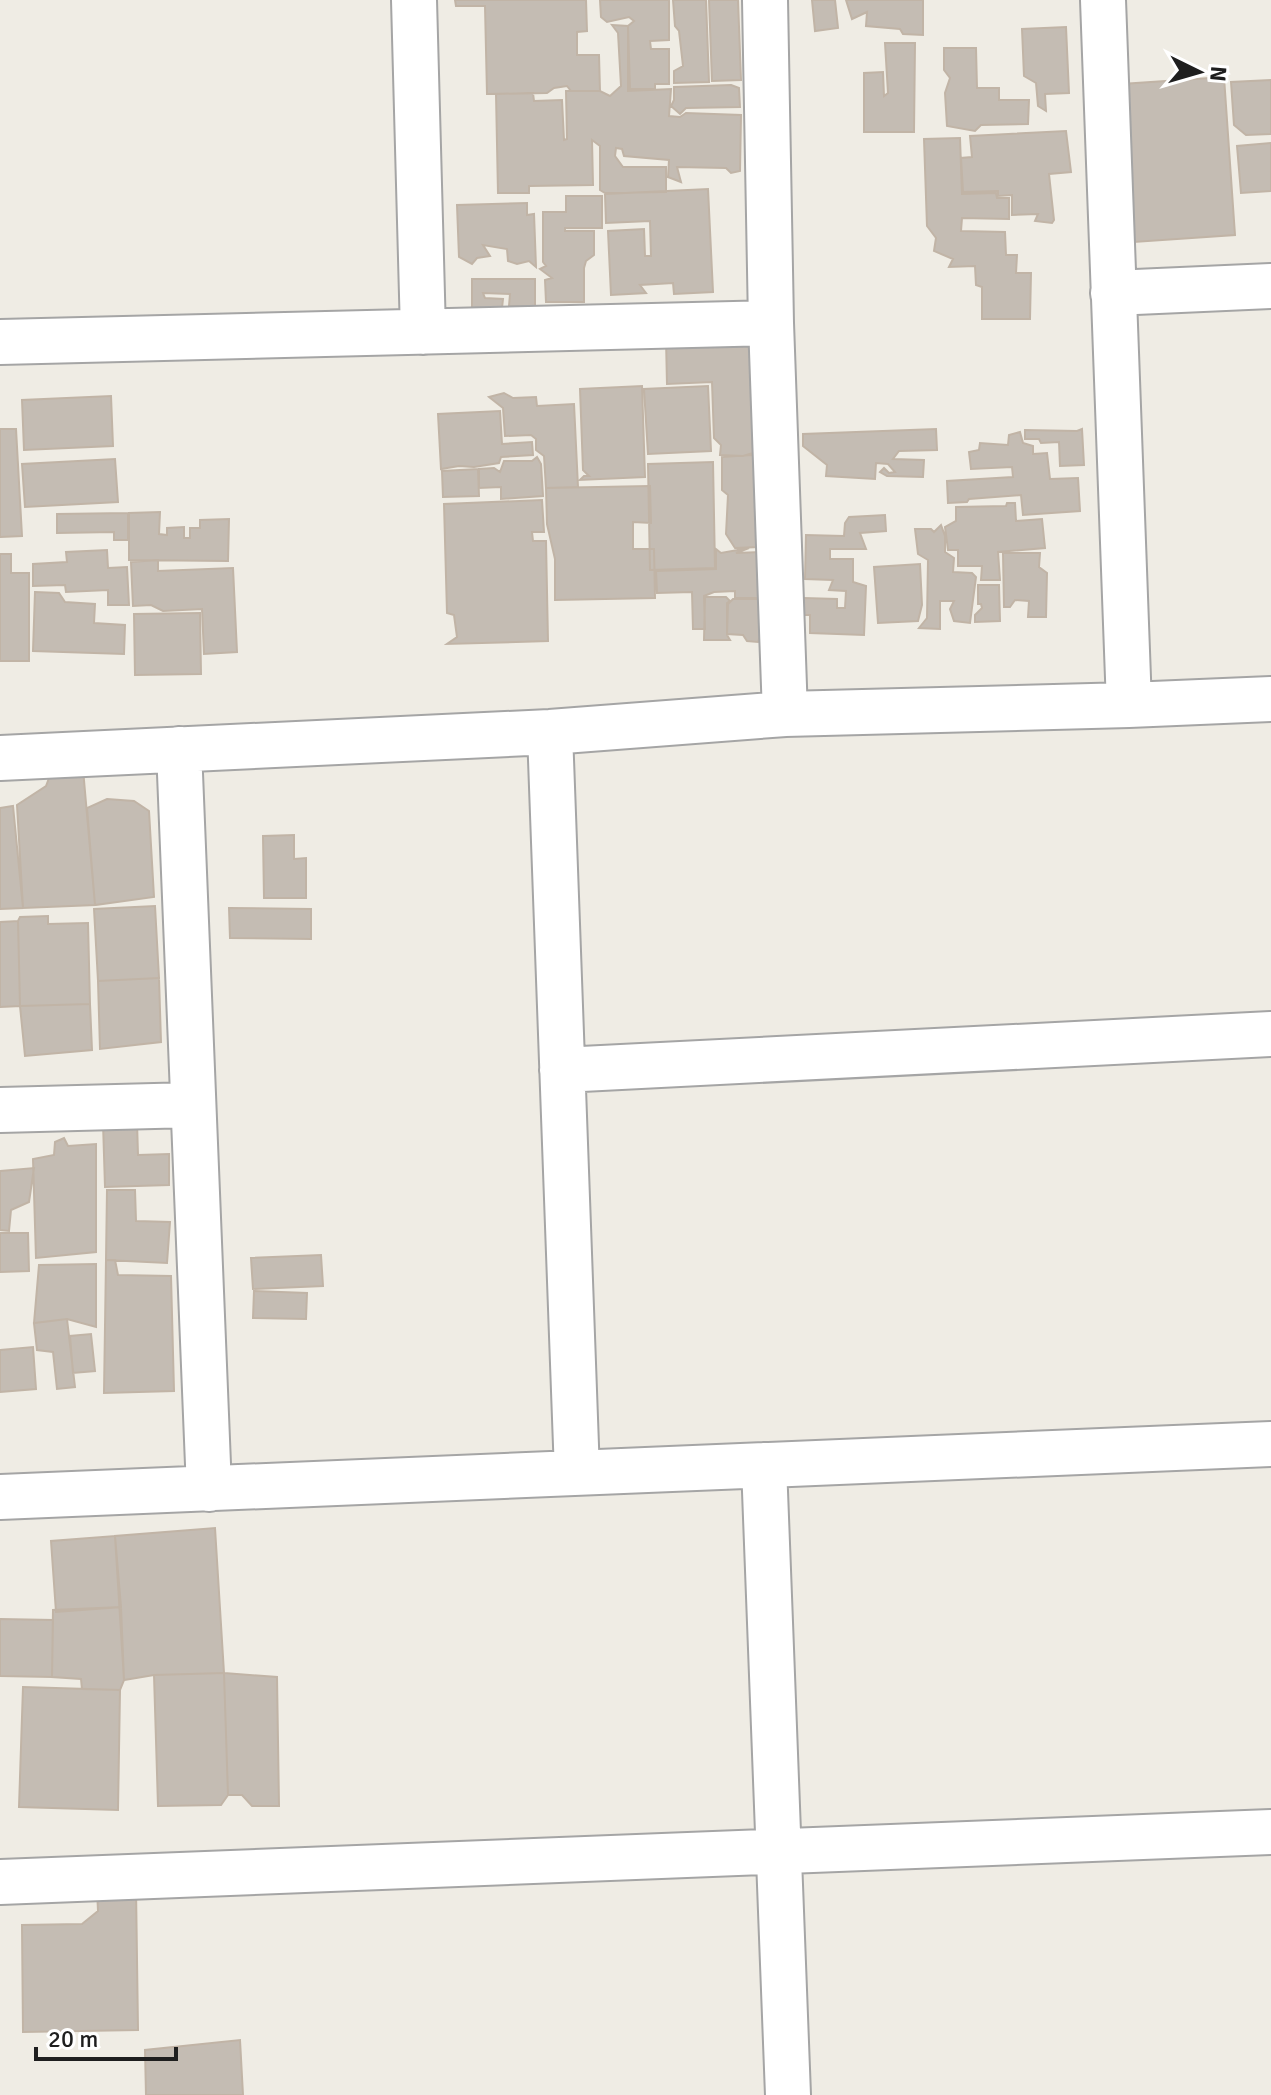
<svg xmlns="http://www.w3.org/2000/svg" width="1271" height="2095" viewBox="0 0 1271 2095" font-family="Signika,sans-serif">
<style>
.building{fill:#c4bcb3;stroke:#c1b4a6;stroke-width:2}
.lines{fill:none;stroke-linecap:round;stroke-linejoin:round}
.minor-casing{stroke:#a5a5a5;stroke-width:48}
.minor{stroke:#fff;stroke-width:44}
</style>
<rect width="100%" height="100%" fill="#efece4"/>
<path class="building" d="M 455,0 L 586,0 L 587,31 L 577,32 L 577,55 L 599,55 L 600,91 L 571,91 L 567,86 L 554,88 L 547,93 L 487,94 L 485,6 L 456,6 Z
M 600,0 L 669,0 L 669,40 L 650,41 L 651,49 L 669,49 L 669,84 L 655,84 L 655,89 L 630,89 L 628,26 L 634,21 L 629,17 L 607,22 L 601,17 Z
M 673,0 L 706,0 L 709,82 L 674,83 L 674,71 L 683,66 L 679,31 L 675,26 Z
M 709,0 L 738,0 L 741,80 L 712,81 Z
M 812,0 L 835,0 L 838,28 L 815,31 Z
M 846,0 L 923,0 L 923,35 L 903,34 L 900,29 L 866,26 L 867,12 L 852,19 Z
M 612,25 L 628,26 L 628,91 L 671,89 L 669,116 L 680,117 L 686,113 L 741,115 L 740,171 L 731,173 L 726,168 L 677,167 L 681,182 L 668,177 L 669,160 L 624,156 L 622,149 L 616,148 L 615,156 L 623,167 L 666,167 L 666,192 L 605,193 L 600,190 L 600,146 L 592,140 L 593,185 L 529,186 L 529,193 L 498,193 L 496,94 L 533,93 L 534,101 L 562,100 L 564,140 L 567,139 L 566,91 L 600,91 L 610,96 L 621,86 L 618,33 Z
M 1066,27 L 1069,93 L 1045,94 L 1046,111 L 1038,106 L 1036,83 L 1024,76 L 1022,29 Z
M 885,43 L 915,43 L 914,132 L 864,132 L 864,73 L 883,72 L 884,96 L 888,93 Z
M 944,48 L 976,48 L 977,88 L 999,88 L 999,100 L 1029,100 L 1028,124 L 981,125 L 975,131 L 947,126 L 945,93 L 950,78 L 944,70 Z
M 1224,77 L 1235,235 L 1134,242 L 1122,84 Z
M 1271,80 L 1271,134 L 1246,135 L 1234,125 L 1231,82 Z
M 731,85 L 739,88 L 740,107 L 686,108 L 680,114 L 671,106 L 674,100 L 674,87 Z
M 1066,131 L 1071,172 L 1049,174 L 1054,220 L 1052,223 L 1035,221 L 1038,214 L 1012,215 L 1012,195 L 998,196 L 998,191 L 963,192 L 961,158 L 972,157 L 970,136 Z
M 960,138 L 962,194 L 996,193 L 997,198 L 1009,198 L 1009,219 L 962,218 L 961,231 L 1005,232 L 1006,255 L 1017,255 L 1016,273 L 1031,273 L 1030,319 L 982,319 L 982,287 L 976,285 L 975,266 L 949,267 L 953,259 L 934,251 L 936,238 L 927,226 L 924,139 Z
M 1271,143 L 1271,191 L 1241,193 L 1237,146 Z
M 708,189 L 713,292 L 674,294 L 673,283 L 640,285 L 646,293 L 611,295 L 608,231 L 644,229 L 645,256 L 651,256 L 650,221 L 606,223 L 605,194 Z
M 566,196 L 602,196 L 602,228 L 565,228 L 565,231 L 594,231 L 594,255 L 586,261 L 584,268 L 584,302 L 546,302 L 545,280 L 552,278 L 540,269 L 546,266 L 543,262 L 543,212 L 566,212 Z
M 527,203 L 527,215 L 534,214 L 536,267 L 529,261 L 517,264 L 508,261 L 507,249 L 483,245 L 490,256 L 477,258 L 472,264 L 459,257 L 457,205 Z
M 472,279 L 535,279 L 535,306 L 509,306 L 510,294 L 483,293 L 485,298 L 503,299 L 501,317 L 472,310 Z
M 750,337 L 753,453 L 743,456 L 720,455 L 721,445 L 714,438 L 712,382 L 667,384 L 666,339 Z
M 642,386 L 645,477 L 580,480 L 584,476 L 589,476 L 583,470 L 580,389 Z
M 708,386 L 711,451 L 648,454 L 644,389 Z
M 504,393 L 513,398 L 536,397 L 537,406 L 574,404 L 578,487 L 546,488 L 544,456 L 536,450 L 536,439 L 531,435 L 505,436 L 503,408 L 489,397 Z
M 111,396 L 113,446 L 24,450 L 22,400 Z
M 500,411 L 502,444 L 532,442 L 533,455 L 501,457 L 499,463 L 474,467 L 459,466 L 441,469 L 438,414 Z
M 0,429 L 16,429 L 22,536 L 0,537 Z
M 936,429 L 937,450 L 899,451 L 893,459 L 924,460 L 923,477 L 887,476 L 880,472 L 884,468 L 889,473 L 895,472 L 888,464 L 876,463 L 875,479 L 826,476 L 827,465 L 803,446 L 803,434 Z
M 1082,429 L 1084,465 L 1060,466 L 1059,442 L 1041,443 L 1039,439 L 1025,439 L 1025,430 L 1077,431 Z
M 1020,432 L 1023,443 L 1033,446 L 1033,454 L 1047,453 L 1050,479 L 1078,478 L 1080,511 L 1023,515 L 1021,495 L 969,499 L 967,502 L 948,503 L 947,481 L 1013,477 L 1012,467 L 971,469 L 969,452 L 979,450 L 980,443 L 1008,445 L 1009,435 Z
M 752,455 L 754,456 L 759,547 L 735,548 L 726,534 L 728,495 L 722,490 L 722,457 Z
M 537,457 L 541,464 L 543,496 L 501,499 L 501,487 L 479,488 L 479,469 L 494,468 L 500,472 L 504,461 L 532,461 Z
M 115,459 L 118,502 L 25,507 L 22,464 Z
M 713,462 L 715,568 L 650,570 L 648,464 Z
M 478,469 L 479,496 L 443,497 L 442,471 Z
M 650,486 L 651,523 L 633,522 L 633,549 L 654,549 L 655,598 L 555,600 L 555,559 L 547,524 L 546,488 Z
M 542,500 L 544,532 L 532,532 L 533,541 L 546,541 L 548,641 L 447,644 L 457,637 L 454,615 L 447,613 L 444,504 Z
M 1007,503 L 1015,503 L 1016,521 L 1042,519 L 1045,548 L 998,552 L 1000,580 L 981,580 L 982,566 L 958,566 L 958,550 L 948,550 L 945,527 L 956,521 L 956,507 L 1006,506 Z
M 160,512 L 159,534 L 167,535 L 167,528 L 184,527 L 184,538 L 190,538 L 190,528 L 200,528 L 200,520 L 229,519 L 228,561 L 129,560 L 129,513 Z
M 128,513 L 128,540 L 114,540 L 114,532 L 57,533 L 57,514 Z
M 885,515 L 886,531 L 860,533 L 866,549 L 830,549 L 830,559 L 853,559 L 853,582 L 866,586 L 864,635 L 810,633 L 810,615 L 803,615 L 804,598 L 837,599 L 837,608 L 845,608 L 846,591 L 829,590 L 833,580 L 805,579 L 806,535 L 844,536 L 845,523 L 849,517 Z
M 941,525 L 945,536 L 945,552 L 954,558 L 953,572 L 972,573 L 976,577 L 970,623 L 954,621 L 950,609 L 954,601 L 940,601 L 940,629 L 919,628 L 927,618 L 928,560 L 918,554 L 915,529 L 931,529 L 934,532 Z
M 749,548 L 736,553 L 761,552 L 761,598 L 735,598 L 735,591 L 714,592 L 704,596 L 705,629 L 693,629 L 692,592 L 657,593 L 656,571 L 716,569 L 716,549 L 721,553 Z
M 107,550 L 108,568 L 127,567 L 129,605 L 108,605 L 108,590 L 66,592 L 65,585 L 33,586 L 33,564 L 67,562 L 66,552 Z
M 1003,553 L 1040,553 L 1039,567 L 1047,573 L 1046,617 L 1028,617 L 1029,601 L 1015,600 L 1010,607 L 1004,607 Z
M 0,554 L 11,554 L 11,573 L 29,573 L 29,661 L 0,661 Z
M 158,560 L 158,571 L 233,568 L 237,652 L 204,654 L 202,609 L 163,611 L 151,605 L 133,606 L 131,562 Z
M 920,564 L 922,605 L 918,621 L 878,623 L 874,567 Z
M 978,585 L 999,585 L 1000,621 L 975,622 L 975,615 L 982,608 L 981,604 L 978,604 Z
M 35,592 L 59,593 L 65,602 L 95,604 L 94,623 L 125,625 L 124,654 L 33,651 Z
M 705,597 L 726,597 L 730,601 L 727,603 L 727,635 L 730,640 L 704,640 Z
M 733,599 L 760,599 L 761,633 L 758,642 L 747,641 L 743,635 L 727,634 L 728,604 Z
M 200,613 L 201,674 L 135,675 L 134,614 Z
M 83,769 L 95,905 L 23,908 L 17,805 L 46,786 L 51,773 Z
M 107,799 L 134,801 L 149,811 L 154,897 L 95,905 L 87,808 Z
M 13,806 L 23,908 L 0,909 L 0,808 Z
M 294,835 L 294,859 L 306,858 L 306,898 L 264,898 L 263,836 Z
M 155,906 L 159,978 L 98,981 L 94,909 Z
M 229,908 L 311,909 L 311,939 L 230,938 Z
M 48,916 L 48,924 L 88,923 L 90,1004 L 20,1006 L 18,921 L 20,917 Z
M 18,921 L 20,1006 L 0,1007 L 0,922 Z
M 159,978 L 161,1042 L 100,1049 L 98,981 Z
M 90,1004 L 92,1050 L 25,1056 L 20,1006 Z
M 137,1122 L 138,1155 L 169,1154 L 169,1185 L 105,1187 L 103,1123 Z
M 64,1138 L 68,1146 L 96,1144 L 96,1252 L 36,1258 L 33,1159 L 54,1155 L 55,1142 Z
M 34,1168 L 29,1202 L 11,1210 L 9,1231 L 0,1230 L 0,1171 Z
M 107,1190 L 135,1190 L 136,1221 L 170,1222 L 167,1263 L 106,1260 Z
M 0,1233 L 28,1233 L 29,1271 L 0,1272 Z
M 321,1255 L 323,1286 L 253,1289 L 251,1258 Z
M 106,1260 L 115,1260 L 118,1275 L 171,1276 L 174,1391 L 104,1393 Z
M 96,1264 L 96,1327 L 67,1319 L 34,1323 L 39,1265 Z
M 254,1291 L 307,1293 L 306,1319 L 253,1318 Z
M 67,1319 L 75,1387 L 57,1389 L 53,1352 L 37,1350 L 34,1323 Z
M 91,1334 L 95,1371 L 73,1373 L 70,1336 Z
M 33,1347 L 36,1389 L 0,1392 L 0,1350 Z
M 215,1528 L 224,1673 L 154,1675 L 124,1680 L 115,1536 Z
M 115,1536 L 121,1607 L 56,1612 L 51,1541 Z
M 121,1607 L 124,1680 L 120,1690 L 82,1689 L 81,1679 L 52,1677 L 53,1610 Z
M 0,1619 L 53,1620 L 52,1677 L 0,1676 Z
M 224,1673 L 277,1677 L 279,1806 L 252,1806 L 242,1795 L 228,1795 Z
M 224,1673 L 228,1795 L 221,1805 L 158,1806 L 154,1675 Z
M 23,1687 L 120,1690 L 118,1810 L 19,1807 Z
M 136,1888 L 138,2030 L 23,2032 L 22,1925 L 82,1924 L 98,1911 L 97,1889 Z
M 240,2040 L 243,2095 L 146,2095 L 145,2050 Z"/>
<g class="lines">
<defs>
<path id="minor" d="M 414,0 L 423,332
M 765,0 L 771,323 L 785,714
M 1103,0 L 1129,705
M 1113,293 L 1271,286
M 0,342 L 771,323
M 550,732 L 577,1473
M 179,749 L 209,1489
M 0,758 L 550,732 L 785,714 L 1129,705 L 1271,699
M 562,1070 L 1271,1034
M 0,1110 L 193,1105
M 764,1465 L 788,2095
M 0,1497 L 1271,1444
M 0,1882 L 1271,1832"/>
</defs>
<use href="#minor" class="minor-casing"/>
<use href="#minor" class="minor"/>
</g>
<g transform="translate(1199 72) rotate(95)" stroke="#ffffff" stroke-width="6" paint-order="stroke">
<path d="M0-6L14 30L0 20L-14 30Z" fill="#1e1e1e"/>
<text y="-12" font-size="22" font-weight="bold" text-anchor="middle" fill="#1e1e1e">N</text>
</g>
<path d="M36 2047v12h140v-12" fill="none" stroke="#1e1e1e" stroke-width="4"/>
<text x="48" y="2047" font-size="24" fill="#1e1e1e" stroke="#ffffff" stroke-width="6" paint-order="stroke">20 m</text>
</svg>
